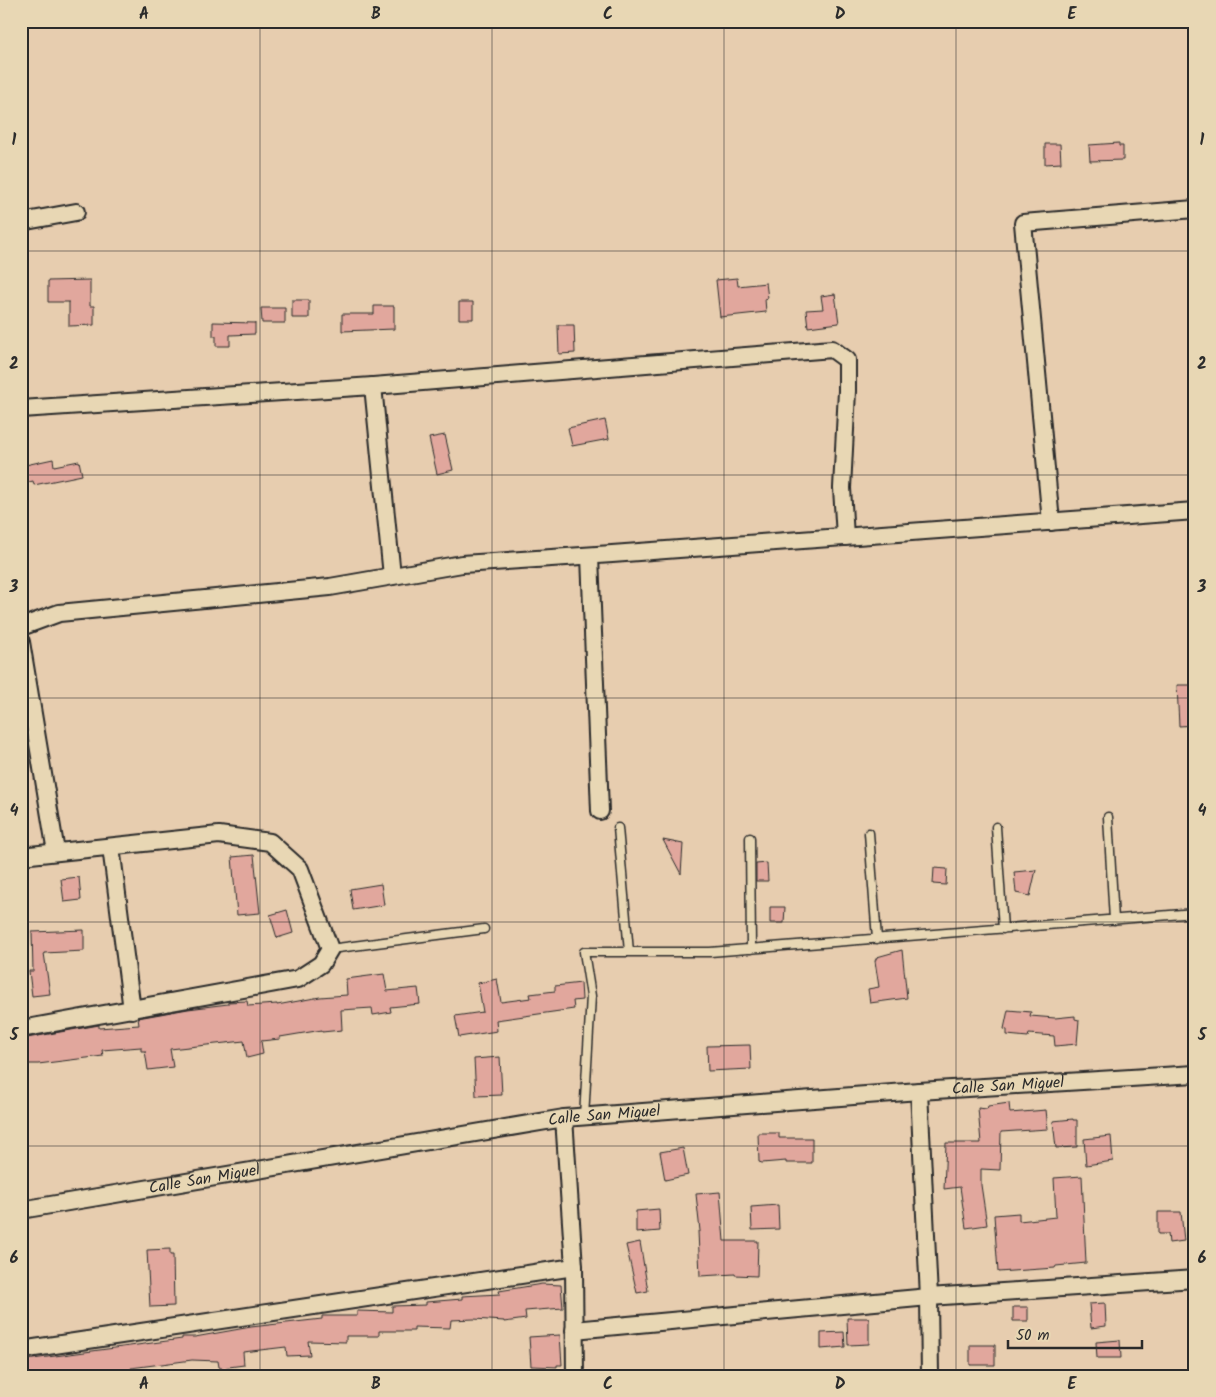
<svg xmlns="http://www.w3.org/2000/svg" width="1216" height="1397" viewBox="0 0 1216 1397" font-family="Kalam,sans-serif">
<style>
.building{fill:#e1a79d;stroke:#2b2b2b}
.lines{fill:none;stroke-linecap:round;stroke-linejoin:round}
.service-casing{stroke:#2b2b2b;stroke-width:11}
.minor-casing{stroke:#2b2b2b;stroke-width:20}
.service{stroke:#e8d7b4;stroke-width:8}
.minor{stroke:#e8d7b4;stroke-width:16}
.grid{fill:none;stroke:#2b2b2b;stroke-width:1;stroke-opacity:0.55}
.labels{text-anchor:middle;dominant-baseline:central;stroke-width:5;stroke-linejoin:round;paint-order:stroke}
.street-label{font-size:16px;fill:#2b2b2b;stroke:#e8d7b4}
.neatline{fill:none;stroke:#2b2b2b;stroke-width:2}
.grid-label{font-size:16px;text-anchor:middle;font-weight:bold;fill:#2b2b2b}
</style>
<rect width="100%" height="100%" fill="#e7cdaf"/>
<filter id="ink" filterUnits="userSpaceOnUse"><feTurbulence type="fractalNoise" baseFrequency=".02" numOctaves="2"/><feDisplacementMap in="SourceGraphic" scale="10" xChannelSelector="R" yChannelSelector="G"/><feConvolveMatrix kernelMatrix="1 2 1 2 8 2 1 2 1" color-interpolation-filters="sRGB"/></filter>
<g filter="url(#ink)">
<path class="building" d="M 1119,143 L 1119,146 L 1123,146 L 1123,160 L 1090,161 L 1089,145 Z
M 1045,144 L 1060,144 L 1061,163 L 1045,164 Z
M 737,278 L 738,286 L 766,283 L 768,298 L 765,299 L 766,312 L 720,317 L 716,280 Z
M 90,280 L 90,306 L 94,306 L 94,325 L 69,326 L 69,302 L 48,302 L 48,281 Z
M 835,294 L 839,323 L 808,327 L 806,310 L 823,309 L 821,296 Z
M 292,300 L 309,300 L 309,318 L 292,318 Z
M 459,302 L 473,302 L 473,319 L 459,319 Z
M 374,306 L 394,306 L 394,329 L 342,331 L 342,314 L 374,314 Z
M 261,308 L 285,308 L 285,323 L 262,323 Z
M 213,322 L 255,323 L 255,334 L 230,335 L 230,346 L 216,346 L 216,336 L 213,336 Z
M 558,325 L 574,325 L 575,353 L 559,354 Z
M 605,420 L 609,439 L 572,446 L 568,428 Z
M 445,435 L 453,470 L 437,474 L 429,438 Z
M 53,459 L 54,466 L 79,461 L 82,475 L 34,485 L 33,481 L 21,484 L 21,466 Z
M 1177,685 L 1195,685 L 1195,725 L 1179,726 Z
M 663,840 L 683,844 L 681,874 Z
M 254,855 L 260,913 L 237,915 L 232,857 Z
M 767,863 L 768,881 L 756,881 L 756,864 Z
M 934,868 L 947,869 L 946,885 L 933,884 Z
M 1036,870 L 1030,896 L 1016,893 L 1014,872 Z
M 79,877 L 81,900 L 64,902 L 61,879 Z
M 381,884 L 384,905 L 353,910 L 350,889 Z
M 770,907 L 785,907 L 784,923 L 770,923 Z
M 287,910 L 293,933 L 277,938 L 270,915 Z
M 84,930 L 84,951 L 44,953 L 50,994 L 32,996 L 29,971 L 33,971 L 32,932 Z
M 902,950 L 907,998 L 870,1003 L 868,989 L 879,987 L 875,961 L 877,957 Z
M 384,974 L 387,991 L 418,988 L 420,1004 L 390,1007 L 391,1012 L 373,1015 L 372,1008 L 341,1010 L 342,1030 L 322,1032 L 322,1030 L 280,1037 L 280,1039 L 261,1041 L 263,1054 L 247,1058 L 244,1041 L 170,1049 L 173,1067 L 148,1070 L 145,1051 L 141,1051 L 141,1047 L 102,1050 L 103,1056 L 38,1064 L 27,1064 L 27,1038 L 99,1025 L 99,1028 L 139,1025 L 138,1018 L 188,1009 L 228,1004 L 228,1002 L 247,1001 L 248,1006 L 277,1004 L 277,1005 L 320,997 L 347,995 L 346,979 Z
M 497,979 L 501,1002 L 531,998 L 530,994 L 555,991 L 555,986 L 581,983 L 582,1000 L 573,1001 L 574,1009 L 496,1020 L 497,1031 L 459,1037 L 455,1016 L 483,1012 L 478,983 Z
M 1008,1010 L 1031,1012 L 1030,1016 L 1055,1018 L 1075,1016 L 1075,1019 L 1079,1020 L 1077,1044 L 1055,1046 L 1054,1036 L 1029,1034 L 1028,1037 L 1007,1035 L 1007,1030 L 1004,1029 Z
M 750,1045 L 751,1069 L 708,1071 L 707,1046 Z
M 500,1057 L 502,1095 L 476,1096 L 474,1059 Z
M 1009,1103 L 1010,1113 L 1046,1110 L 1048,1129 L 1001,1132 L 1000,1170 L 981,1169 L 981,1185 L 987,1225 L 966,1228 L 960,1187 L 944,1189 L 946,1143 L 981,1143 L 978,1108 L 987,1109 L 988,1106 Z
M 1073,1119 L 1073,1120 L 1077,1120 L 1077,1147 L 1056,1148 L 1053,1121 Z
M 758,1133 L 779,1133 L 779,1138 L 812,1138 L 812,1163 L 786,1163 L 786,1161 L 762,1163 L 759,1162 Z
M 1111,1136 L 1113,1161 L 1086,1165 L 1084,1139 Z
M 683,1148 L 688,1175 L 665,1180 L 660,1152 Z
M 1082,1176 L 1086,1263 L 1056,1266 L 1055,1268 L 998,1272 L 994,1215 L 1019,1213 L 1019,1221 L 1056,1217 L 1054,1178 Z
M 720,1192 L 724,1241 L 758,1241 L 757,1276 L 735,1275 L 735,1274 L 700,1276 L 698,1231 L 700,1231 L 696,1194 Z
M 778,1205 L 779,1229 L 752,1230 L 751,1207 Z
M 659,1209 L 660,1231 L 636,1233 L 636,1211 Z
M 1158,1212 L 1181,1212 L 1184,1241 L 1169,1243 L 1168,1234 L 1158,1234 Z
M 640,1242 L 648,1291 L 637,1293 L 626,1245 Z
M 170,1249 L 170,1255 L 173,1255 L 174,1306 L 150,1307 L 147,1250 Z
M 542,1284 L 561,1285 L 563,1308 L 525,1311 L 526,1319 L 504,1322 L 504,1321 L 474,1319 L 451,1320 L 450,1328 L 414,1327 L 414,1331 L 379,1331 L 379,1336 L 346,1336 L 346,1342 L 308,1341 L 310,1355 L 287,1356 L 286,1347 L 243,1352 L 244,1365 L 221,1368 L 219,1367 L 218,1361 L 192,1360 L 131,1368 L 131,1370 L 101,1374 L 101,1376 L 21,1376 L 21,1361 L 40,1358 L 182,1339 L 182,1337 L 195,1337 L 251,1327 L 322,1319 L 322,1316 L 357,1316 L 357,1311 L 392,1312 L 392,1306 L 426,1305 L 426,1302 L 462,1299 L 462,1296 L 500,1294 L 499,1291 Z
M 1105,1303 L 1106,1326 L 1091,1328 L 1089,1304 Z
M 1013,1307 L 1028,1307 L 1028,1321 L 1013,1321 Z
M 847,1318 L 868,1318 L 869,1320 L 869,1344 L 848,1345 Z
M 844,1332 L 845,1347 L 821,1349 L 821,1333 Z
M 560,1335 L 562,1365 L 557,1365 L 557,1367 L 531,1366 L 529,1337 Z
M 1120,1340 L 1121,1358 L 1097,1358 L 1096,1342 Z
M 970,1345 L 995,1345 L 995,1365 L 970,1365 Z"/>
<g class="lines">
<defs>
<path id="service" d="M 1108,817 L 1114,920
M 996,827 L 1003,929
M 618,828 L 629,952
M 869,833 L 877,939
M 750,838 L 751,949
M 330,949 L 484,929
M 584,1117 L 591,996 L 584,952 L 710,952 L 1195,913"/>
<g id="minor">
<path d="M 21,222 L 76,212"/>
<path d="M 373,386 L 392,576"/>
<path d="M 21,409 L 373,386 L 832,349 L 847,360 L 847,391 L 842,488 L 845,537"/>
<path d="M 1051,522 L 1023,223 L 1195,209"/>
<path d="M 590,556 L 600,811"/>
<path d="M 21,627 L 59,613 L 330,587 L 462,564 L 612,554 L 1195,511"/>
<path d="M 21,642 L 56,852"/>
<path d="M 111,847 L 132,1010"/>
<path d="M 21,856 L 219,835 L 270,842 L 300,869 L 330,949 L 321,964 L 298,979 L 21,1029"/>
<path d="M 919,1091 L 929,1297 L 930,1376"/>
<path d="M 564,1118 L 574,1267 L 575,1376"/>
<path id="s1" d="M 21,1210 L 564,1118 L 919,1091 L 1195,1074"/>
<path d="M 574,1330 L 929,1297 L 1195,1279"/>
<path d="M 21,1350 L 574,1267"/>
</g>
</defs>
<use href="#service" class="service-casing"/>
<use href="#minor" class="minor-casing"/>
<use href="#service" class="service"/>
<use href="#minor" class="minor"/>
</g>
</g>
<path class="grid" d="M 260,21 L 260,1376M 492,21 L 492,1376M 724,21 L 724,1376M 956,21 L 956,1376M 21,251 L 1195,251M 21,475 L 1195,475M 21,698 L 1195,698M 21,922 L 1195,922M 21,1146 L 1195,1146"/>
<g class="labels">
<g class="street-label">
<text stroke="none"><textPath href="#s1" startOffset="996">Calle San Miguel</textPath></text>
<text stroke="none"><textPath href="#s1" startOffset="591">Calle San Miguel</textPath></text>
<text stroke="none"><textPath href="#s1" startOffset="186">Calle San Miguel</textPath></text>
</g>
</g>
<rect width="1216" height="1397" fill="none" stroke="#e8d7b4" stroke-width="55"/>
<path d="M1008 1340v8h134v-8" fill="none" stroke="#2b2b2b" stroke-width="2.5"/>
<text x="1016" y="1340" font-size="15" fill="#2b2b2b" stroke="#e8d7b4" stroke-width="4" paint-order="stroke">50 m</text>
<rect x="28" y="28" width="1160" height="1342" class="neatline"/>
<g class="grid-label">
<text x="144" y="19">A</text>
<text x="376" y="19">B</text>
<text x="608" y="19">C</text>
<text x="840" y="19">D</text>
<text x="1072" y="19">E</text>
<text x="14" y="145">1</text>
<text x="1202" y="145">1</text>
<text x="14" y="369">2</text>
<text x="1202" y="369">2</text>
<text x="14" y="592">3</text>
<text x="1202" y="592">3</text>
<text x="14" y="816">4</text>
<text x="1202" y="816">4</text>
<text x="14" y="1040">5</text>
<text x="1202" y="1040">5</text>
<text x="14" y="1263">6</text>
<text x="1202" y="1263">6</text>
<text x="144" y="1389">A</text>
<text x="376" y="1389">B</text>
<text x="608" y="1389">C</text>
<text x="840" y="1389">D</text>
<text x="1072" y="1389">E</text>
</g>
</svg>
